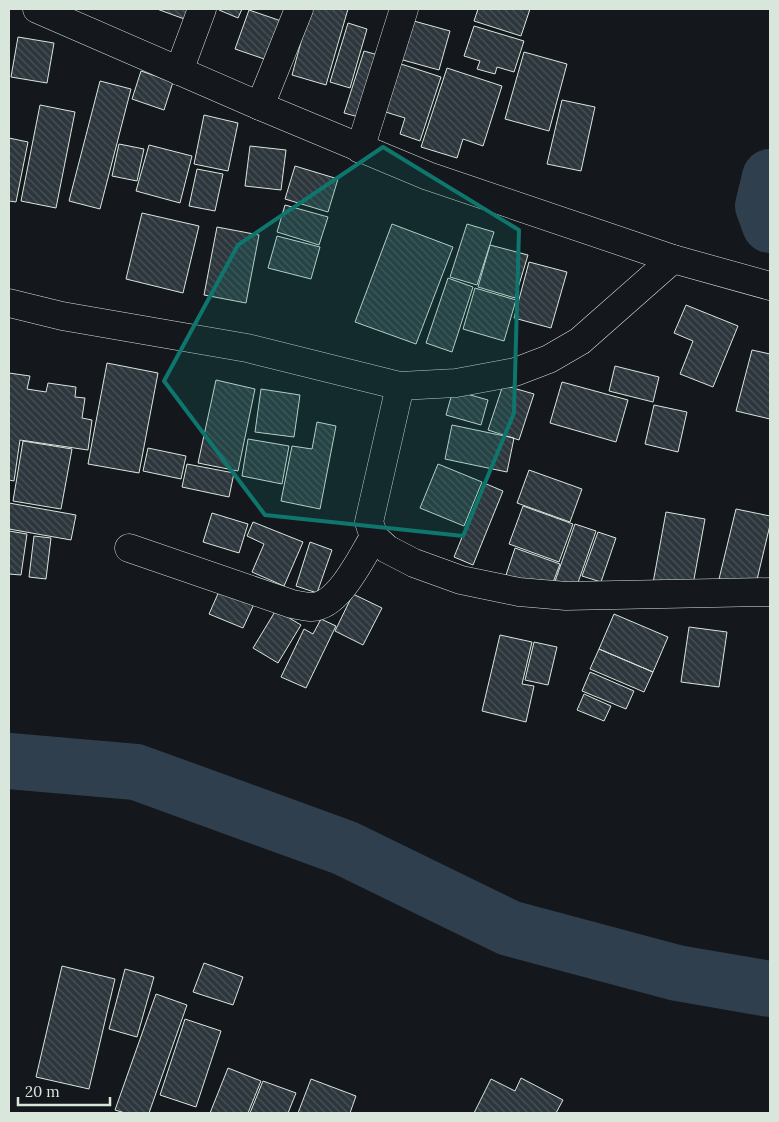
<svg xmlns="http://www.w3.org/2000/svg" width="779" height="1122" viewBox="0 0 779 1122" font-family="Lora,serif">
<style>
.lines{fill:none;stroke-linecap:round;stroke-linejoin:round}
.river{stroke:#2f3f4d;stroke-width:56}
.building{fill:url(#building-back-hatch);stroke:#d8e6dc}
.street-casing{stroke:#d8e6dc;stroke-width:29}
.secondary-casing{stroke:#d8e6dc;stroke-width:29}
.street{stroke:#14181c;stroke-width:28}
.secondary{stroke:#14181c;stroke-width:28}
.marked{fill:#0f766e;fill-opacity:0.2;stroke:#0f766e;stroke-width:4;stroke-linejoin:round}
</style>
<defs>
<pattern id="building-back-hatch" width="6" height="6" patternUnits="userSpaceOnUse" patternTransform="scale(1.25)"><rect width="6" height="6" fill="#2c363c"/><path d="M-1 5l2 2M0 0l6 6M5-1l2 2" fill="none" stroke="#4a5358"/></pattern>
</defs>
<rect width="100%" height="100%" fill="#14181c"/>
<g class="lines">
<path class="river" d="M 770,177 L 763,206 L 770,225
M 9,761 L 136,772 L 345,848 L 509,928 L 677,973 L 770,989"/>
</g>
<path class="building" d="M 157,9 L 191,9 L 187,20 Z
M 219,9 L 242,9 L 238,18 L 219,10 Z
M 310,9 L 348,9 L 326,85 L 292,75 Z
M 478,9 L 530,9 L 521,36 L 474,21 Z
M 249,10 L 290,24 L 276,63 L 235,49 Z
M 403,18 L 450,31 L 439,70 L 392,57 Z
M 348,23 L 367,29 L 350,88 L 330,82 Z
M 474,26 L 524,41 L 514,72 L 497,67 L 495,74 L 477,69 L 480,61 L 464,56 Z
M 18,37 L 54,43 L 47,83 L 11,77 Z
M 364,51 L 385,57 L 366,119 L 344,113 Z
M 524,52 L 567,64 L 549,131 L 505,119 Z
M 395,62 L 441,77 L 420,141 L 400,134 L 405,118 L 379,110 Z
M 447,68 L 502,86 L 483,146 L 463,139 L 457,158 L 421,147 Z
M 141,71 L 173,82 L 164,110 L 132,99 Z
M 100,81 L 131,89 L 100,209 L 69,201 Z
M 562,100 L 595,107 L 581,171 L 547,164 Z
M 40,105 L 75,112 L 56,208 L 21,201 Z
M 204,115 L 238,123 L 228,171 L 194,164 Z
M 9,138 L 28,142 L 16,202 L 9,201 Z
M 119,144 L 144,149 L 137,181 L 112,176 Z
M 149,145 L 192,156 L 180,203 L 136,191 Z
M 250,146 L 286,150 L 281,190 L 245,186 Z
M 295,166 L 338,179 L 328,212 L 285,199 Z
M 197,169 L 223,174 L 215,211 L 189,206 Z
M 285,205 L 328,217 L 319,245 L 277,232 Z
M 142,213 L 199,226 L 183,293 L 126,279 Z
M 392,224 L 453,247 L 416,344 L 355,322 Z
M 467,224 L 494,232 L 477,285 L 450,277 Z
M 217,227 L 259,235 L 246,303 L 204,295 Z
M 277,236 L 320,247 L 311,279 L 268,268 Z
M 490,245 L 528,255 L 515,298 L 478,287 Z
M 529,262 L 567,272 L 551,328 L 514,318 Z
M 448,278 L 473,287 L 452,352 L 426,343 Z
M 475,288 L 516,300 L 504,341 L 463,329 Z
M 686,305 L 738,326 L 713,387 L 680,374 L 693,341 L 674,333 Z
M 752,350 L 770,354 L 770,419 L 736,411 Z
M 107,363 L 158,373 L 139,473 L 88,464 Z
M 615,366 L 659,377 L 653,402 L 609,391 Z
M 9,373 L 30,376 L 27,389 L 46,392 L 48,383 L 76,387 L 75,397 L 85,398 L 82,418 L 92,420 L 88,450 L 20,440 L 14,481 L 9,480 Z
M 216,380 L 255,389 L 238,471 L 198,463 Z
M 562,382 L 628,400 L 616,442 L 550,423 Z
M 503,385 L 534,394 L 519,440 L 488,430 Z
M 261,389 L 300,395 L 294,437 L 255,432 Z
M 453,390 L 488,400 L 481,425 L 446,415 Z
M 654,405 L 687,412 L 678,452 L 645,444 Z
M 317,422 L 336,426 L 320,509 L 281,501 L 292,446 L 312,449 Z
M 452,425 L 514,438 L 507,472 L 445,459 Z
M 248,439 L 289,446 L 282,484 L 242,476 Z
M 23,441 L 72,449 L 61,509 L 13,501 Z
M 148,448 L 186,456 L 181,479 L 143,471 Z
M 187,464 L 234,473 L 229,497 L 182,487 Z
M 438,464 L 482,482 L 464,526 L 420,508 Z
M 529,470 L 582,489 L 570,522 L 517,503 Z
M 484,483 L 503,491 L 473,565 L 454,557 Z
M 9,503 L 76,515 L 71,540 L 9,529 Z
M 523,506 L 573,524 L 559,562 L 509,544 Z
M 736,509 L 770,516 L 770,525 L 755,588 L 719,579 Z
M 666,512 L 705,519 L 692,590 L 653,583 Z
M 212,513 L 248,524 L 239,553 L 203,542 Z
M 253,522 L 303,542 L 284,586 L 252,572 L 264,544 L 247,536 Z
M 575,524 L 596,531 L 574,594 L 553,587 Z
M 9,531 L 27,534 L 21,575 L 9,574 Z
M 598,532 L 616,538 L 601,582 L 582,576 Z
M 34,536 L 51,538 L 46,579 L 29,577 Z
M 310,542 L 332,550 L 317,593 L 296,586 Z
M 515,548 L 560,564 L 549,593 L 505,578 Z
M 221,587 L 255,602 L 243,628 L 209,614 Z
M 353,594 L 382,608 L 363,645 L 335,631 Z
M 276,610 L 301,625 L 278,663 L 253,648 Z
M 614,614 L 668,637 L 653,672 L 599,649 Z
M 321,619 L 336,626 L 306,688 L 281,677 L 304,629 L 313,634 Z
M 689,627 L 727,632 L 719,687 L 681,682 Z
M 500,635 L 532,642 L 522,684 L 534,686 L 526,722 L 482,711 Z
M 534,642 L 557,647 L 548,685 L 525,680 Z
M 599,649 L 653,672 L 644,692 L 590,669 Z
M 590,672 L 634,691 L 626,709 L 582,691 Z
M 584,694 L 611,706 L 604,721 L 577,710 Z
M 204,963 L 243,977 L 233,1005 L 193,992 Z
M 62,966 L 115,979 L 89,1089 L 36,1077 Z
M 125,969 L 154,977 L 137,1037 L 109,1029 Z
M 156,994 L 187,1005 L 149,1113 L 125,1113 L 115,1110 Z
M 185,1019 L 221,1031 L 196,1107 L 160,1095 Z
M 228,1068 L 261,1081 L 248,1113 L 210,1113 Z
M 521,1078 L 563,1100 L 556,1113 L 474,1113 L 491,1079 L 515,1091 Z
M 311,1079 L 356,1096 L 350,1113 L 298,1113 Z
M 263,1081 L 296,1093 L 288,1113 L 250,1113 Z"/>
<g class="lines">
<defs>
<path id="street" d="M 179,71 L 202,9
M 260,106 L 299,9
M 360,149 L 404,9
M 9,303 L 62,316 L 247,348 L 400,386 L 456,383 L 515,372 L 549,359 L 580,341 L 673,259
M 400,386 L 369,522 L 374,537 L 387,549 L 414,563 L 461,580 L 519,592 L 566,596 L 770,592
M 129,548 L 292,604 C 298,605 306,607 312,607 C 339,606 361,558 374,537"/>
<path id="secondary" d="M 37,9 L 260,106 L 428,176 L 673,259 L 770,286"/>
</defs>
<use href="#street" class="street-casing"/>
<use href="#secondary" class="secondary-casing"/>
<use href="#street" class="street"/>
<use href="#secondary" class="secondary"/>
</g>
<path class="marked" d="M 383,147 L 519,230 L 514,413 L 463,536 L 265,515 L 164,381 L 238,245 Z"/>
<rect width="779" height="1122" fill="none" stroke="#d8e6dc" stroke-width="20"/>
<path d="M18 1097v8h92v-8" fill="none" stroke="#d8e6dc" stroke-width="2.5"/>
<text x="25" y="1097" font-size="15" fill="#d8e6dc" stroke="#14181c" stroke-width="4" paint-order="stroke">20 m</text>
</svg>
